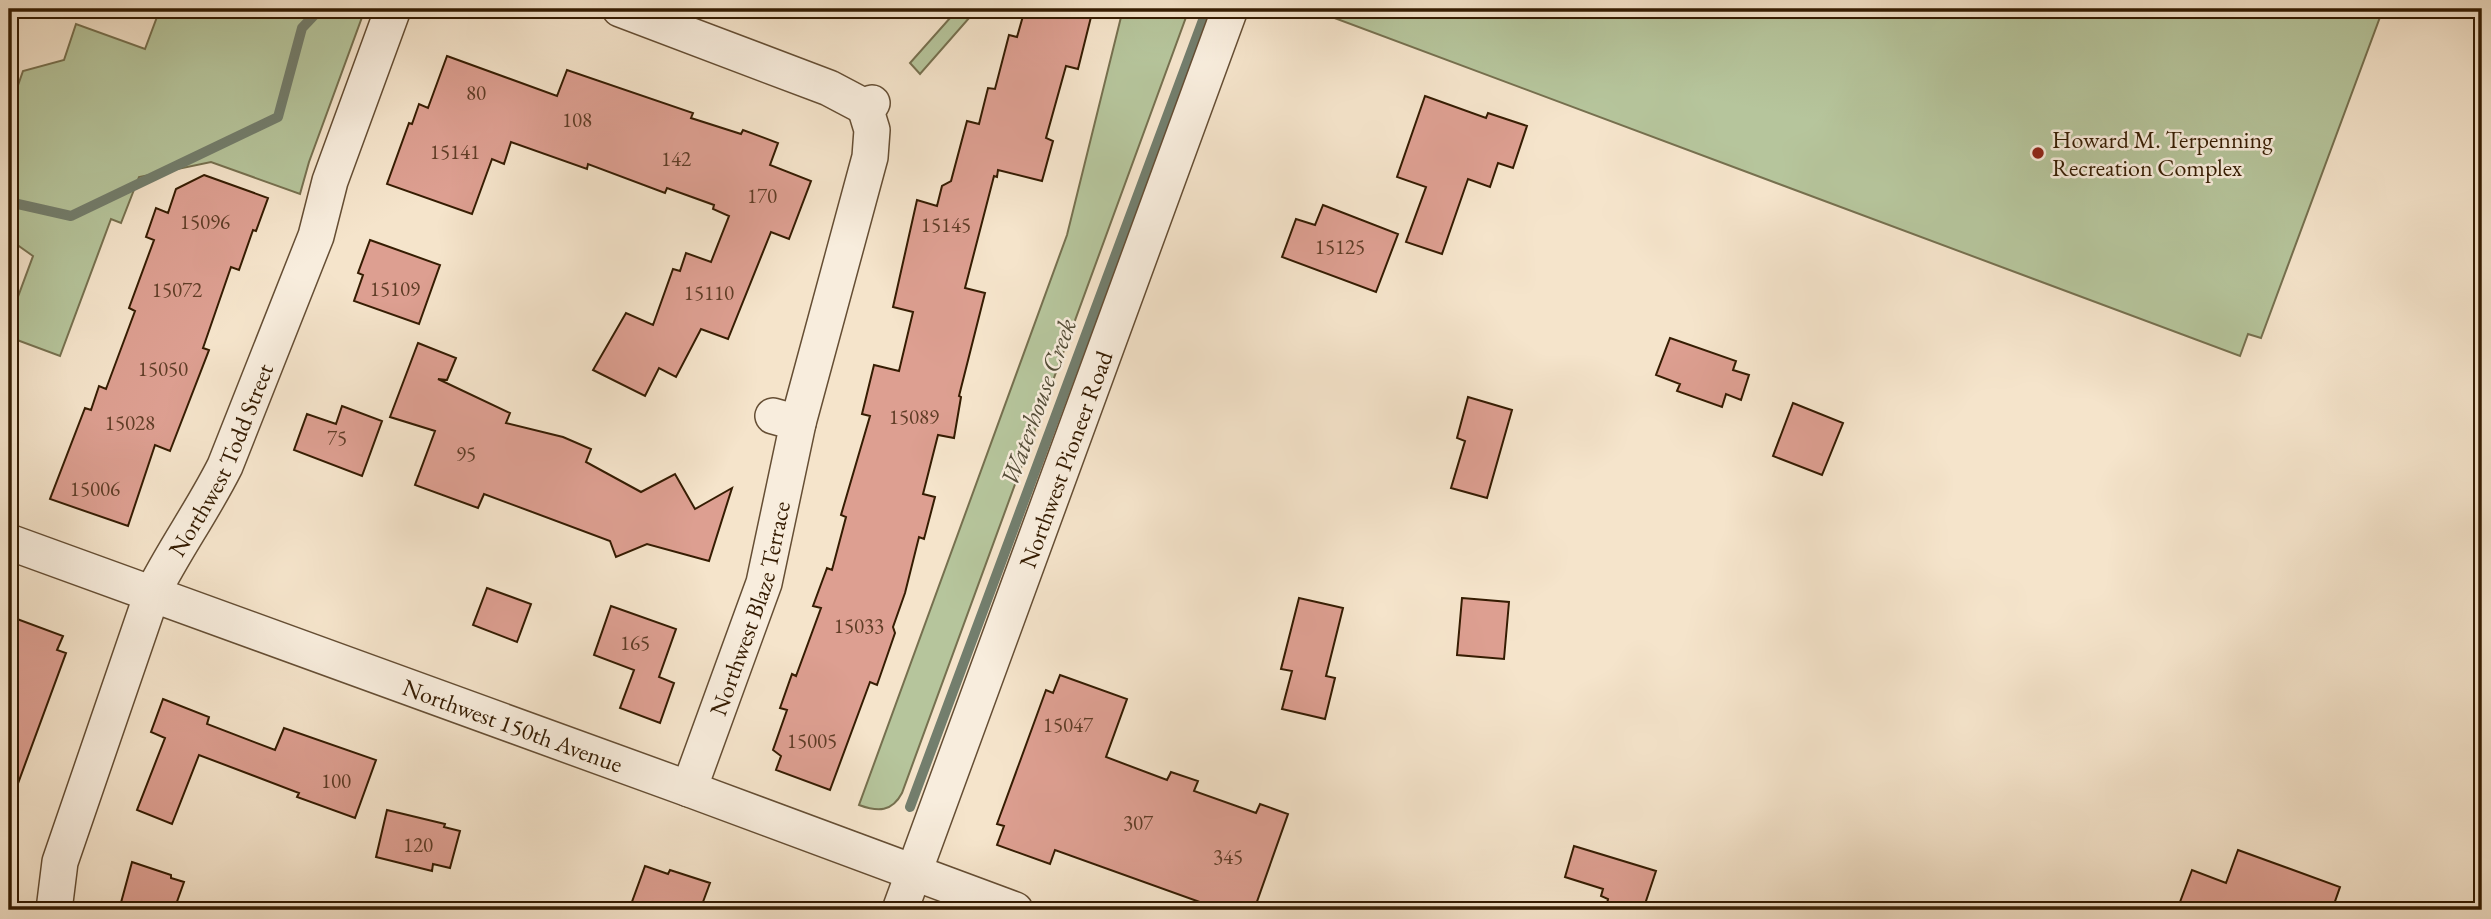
<svg xmlns="http://www.w3.org/2000/svg" width="2491" height="919" viewBox="0 0 2491 919" font-family="'EB Garamond',serif">
<style>
.green{fill:#b6c59c;stroke:#76704f;stroke-width:2}
.lines{fill:none;stroke-linecap:round;stroke-linejoin:round}
.stream{stroke:#737e6d;stroke-width:10}
.building{fill:#dd9f91;stroke:#351c02;stroke-width:2}
.minor-casing{stroke:#654e34;stroke-width:38}
.minor{stroke:#f8eddd;stroke-width:35}
.poi-dot{fill:#8f2418;stroke:#f8eddd;stroke-width:2.5}
.labels{text-anchor:middle;dominant-baseline:central;stroke-width:5;stroke-linejoin:round;paint-order:stroke}
.number-label{font-size:21px;fill:#5f3d26}
.poi-label{font-size:24px;fill:#351c02;stroke:#f8eddd;text-anchor:start}
.street-label{font-size:24px;fill:#351c02;stroke:#f8eddd}
.water-label{font-size:26px;font-style:italic;fill:#544d38;stroke:#f8eddd}
</style>
<rect width="100%" height="100%" fill="#f5e4cb"/>
<filter id="stains"><feTurbulence type="fractalNoise" baseFrequency=".00286" numOctaves="4"/><feColorMatrix values="0 0 0 0 .2 0 0 0 0 .09 0 0 0 0 .02 0 0 0 .5 -.17"/></filter>
<radialGradient id="worn" r=".72"><stop offset=".6" stop-color="#630" stop-opacity="0"/><stop offset="1" stop-color="#630" stop-opacity=".3"/></radialGradient>
<path class="green" d="M 160,9 L 365,9 L 309,162 L 300,194 L 211,162 L 139,177 L 121,223 L 111,219 L 60,356 L 9,337 L 9,321 L 33,256 L 9,239 L 9,111 L 23,71 L 64,60 L 76,24 L 145,49 Z
M 958,9 L 977,9 L 920,74 L 910,63 Z
M 1123,9 L 1189,9 L 902,793 C 892,812 878,812 859,805 L 1067,235 Z
M 1327,9 L 2383,9 L 2261,338 L 2248,334 L 2240,356 L 1321,13 Z"/>
<g class="lines">
<path class="stream" d="M 9,202 L 71,216 L 278,117 L 302,28 L 320,9
M 910,807 L 1206,12"/>
</g>
<path class="building" d="M 1025,9 L 1093,9 L 1078,69 L 1066,66 L 1046,138 L 1053,141 L 1042,181 L 998,170 L 997,177 L 994,176 L 965,288 L 985,293 L 959,396 L 961,397 L 954,438 L 938,435 L 923,494 L 935,497 L 924,539 L 919,537 L 905,593 L 893,627 L 895,633 L 877,685 L 870,682 L 830,790 L 776,770 L 781,756 L 773,750 L 787,710 L 780,708 L 792,674 L 796,676 L 821,608 L 813,606 L 827,568 L 832,570 L 846,517 L 841,515 L 870,416 L 862,414 L 874,365 L 899,371 L 913,312 L 893,307 L 917,200 L 937,206 L 942,186 L 951,181 L 967,121 L 979,124 L 988,88 L 995,89 L 1009,35 L 1017,37 Z
M 447,56 L 557,96 L 567,70 L 693,113 L 691,118 L 741,134 L 743,130 L 778,143 L 770,165 L 811,181 L 789,239 L 771,232 L 728,339 L 701,329 L 676,377 L 659,368 L 645,396 L 593,370 L 626,313 L 653,325 L 673,269 L 680,271 L 686,253 L 711,262 L 729,216 L 713,209 L 714,205 L 667,188 L 665,193 L 588,164 L 587,169 L 511,142 L 504,164 L 492,159 L 472,214 L 387,184 L 409,123 L 412,124 L 419,104 L 428,108 Z
M 1425,96 L 1486,118 L 1488,113 L 1527,126 L 1513,168 L 1498,163 L 1490,187 L 1468,179 L 1442,254 L 1406,242 L 1426,187 L 1397,177 Z
M 204,175 L 268,198 L 256,231 L 253,230 L 239,270 L 231,267 L 203,348 L 209,350 L 170,451 L 155,445 L 128,526 L 50,499 L 85,408 L 91,410 L 99,386 L 106,389 L 135,311 L 129,308 L 154,240 L 146,237 L 156,208 L 168,213 L 176,189 Z
M 1323,205 L 1398,234 L 1376,292 L 1282,257 L 1296,219 L 1315,225 Z
M 370,240 L 440,265 L 419,324 L 354,301 L 363,275 L 358,273 Z
M 1670,338 L 1736,361 L 1733,370 L 1749,375 L 1741,400 L 1726,394 L 1722,407 L 1677,391 L 1680,384 L 1656,375 Z
M 418,343 L 456,358 L 447,380 L 438,379 L 510,413 L 506,423 L 563,437 L 591,449 L 586,462 L 641,492 L 675,474 L 695,509 L 732,488 L 709,561 L 647,544 L 616,557 L 610,541 L 484,494 L 478,508 L 415,485 L 435,431 L 390,417 Z
M 1468,397 L 1512,410 L 1487,498 L 1451,488 L 1465,441 L 1457,438 Z
M 1793,403 L 1843,423 L 1822,475 L 1773,456 Z
M 342,406 L 382,421 L 362,476 L 294,450 L 307,414 L 336,424 Z
M 487,588 L 531,604 L 517,642 L 473,625 Z
M 1299,598 L 1343,608 L 1326,676 L 1335,678 L 1325,719 L 1282,709 L 1292,671 L 1281,669 Z
M 1462,598 L 1509,602 L 1504,659 L 1457,655 Z
M 611,606 L 676,629 L 659,677 L 674,683 L 660,723 L 620,708 L 634,670 L 594,655 Z
M 9,616 L 63,636 L 57,650 L 66,653 L 13,797 L 9,796 Z
M 1060,675 L 1127,699 L 1106,757 L 1167,780 L 1171,772 L 1198,781 L 1194,791 L 1256,813 L 1260,804 L 1288,814 L 1254,910 L 1222,910 L 1055,850 L 1050,864 L 997,845 L 1004,826 L 997,824 L 1019,764 L 1046,690 L 1053,693 Z
M 163,699 L 209,717 L 207,724 L 275,750 L 284,728 L 376,760 L 355,818 L 297,797 L 299,793 L 199,755 L 172,824 L 137,810 L 165,738 L 151,732 Z
M 387,810 L 445,824 L 444,827 L 460,831 L 450,868 L 433,864 L 432,871 L 376,857 Z
M 1574,846 L 1656,871 L 1643,910 L 1628,910 L 1607,904 L 1608,899 L 1601,896 L 1603,889 L 1565,877 Z
M 2238,850 L 2340,887 L 2332,910 L 2177,910 L 2192,870 L 2226,883 Z
M 132,862 L 171,875 L 171,878 L 184,882 L 174,910 L 119,910 Z
M 645,866 L 668,874 L 670,870 L 710,883 L 700,910 L 629,910 Z"/>
<g class="lines">
<defs>
<g id="minor">
<path d="M 620,9 L 829,88 L 865,107 L 872,103"/>
<path d="M 798,423 L 870,157 L 872,130 L 865,107"/>
<path id="s1" d="M 9,542 L 689,789 L 1015,910"/>
<path id="s2" d="M 689,789 L 764,583 L 798,423 L 773,416"/>
<path id="s3" d="M 54,910 L 60,862 L 152,594 C 174,550 203,510 225,466 L 316,236 L 330,181 L 393,9"/>
<path id="s4" d="M 900,910 L 1230,9"/>
</g>
</defs>
<use href="#minor" class="minor-casing"/>
<use href="#minor" class="minor"/>
</g>
<circle class="poi-dot" cx="2038" cy="153" r="7"/>
<g class="labels">
<g class="number-label">
<text x="476" y="92">80</text>
<text x="577" y="119">108</text>
<text x="455" y="151">15141</text>
<text x="676" y="158">142</text>
<text x="762" y="195">170</text>
<text x="205" y="221">15096</text>
<text x="946" y="224">15145</text>
<text x="1340" y="246">15125</text>
<text x="395" y="288">15109</text>
<text x="177" y="289">15072</text>
<text x="709" y="292">15110</text>
<text x="163" y="368">15050</text>
<text x="914" y="416">15089</text>
<text x="130" y="422">15028</text>
<text x="337" y="437">75</text>
<text x="466" y="453">95</text>
<text x="95" y="488">15006</text>
<text x="859" y="625">15033</text>
<text x="635" y="642">165</text>
<text x="1068" y="724">15047</text>
<text x="812" y="740">15005</text>
<text x="336" y="780">100</text>
<text x="1138" y="822">307</text>
<text x="418" y="844">120</text>
<text x="1228" y="856">345</text>
</g>
<g class="poi-label">
<text x="2052" y="139">Howard M. Terpenning<tspan x="2052" dy="28">Recreation Complex</tspan></text>
</g>
<g class="street-label">
<text stroke="none"><textPath href="#s3" startOffset="483">Northwest Todd Street</textPath></text>
<text stroke="none"><textPath href="#s4" startOffset="480">Northwest Pioneer Road</textPath></text>
<text stroke="none"><textPath href="#s2" startOffset="191">Northwest Blaze Terrace</textPath></text>
<text stroke="none"><textPath href="#s1" startOffset="536">Northwest 150th Avenue</textPath></text>
</g>
<g class="water-label">
<text transform="translate(1038 402) rotate(-70)">Waterhouse Creek</text>
</g>
</g>
<rect width="2491" height="919" fill="none" stroke="#f5e4cb" stroke-width="35"/>
<rect x="10" y="10" width="2470" height="898" fill="none" stroke="#351c02" stroke-width="3.5"/>
<rect x="18" y="18" width="2456" height="884" fill="none" stroke="#351c02" stroke-width="2"/>
<rect width="100%" height="100%" filter="url(#stains)"/>
<rect width="100%" height="100%" fill="url(#worn)"/>
</svg>
